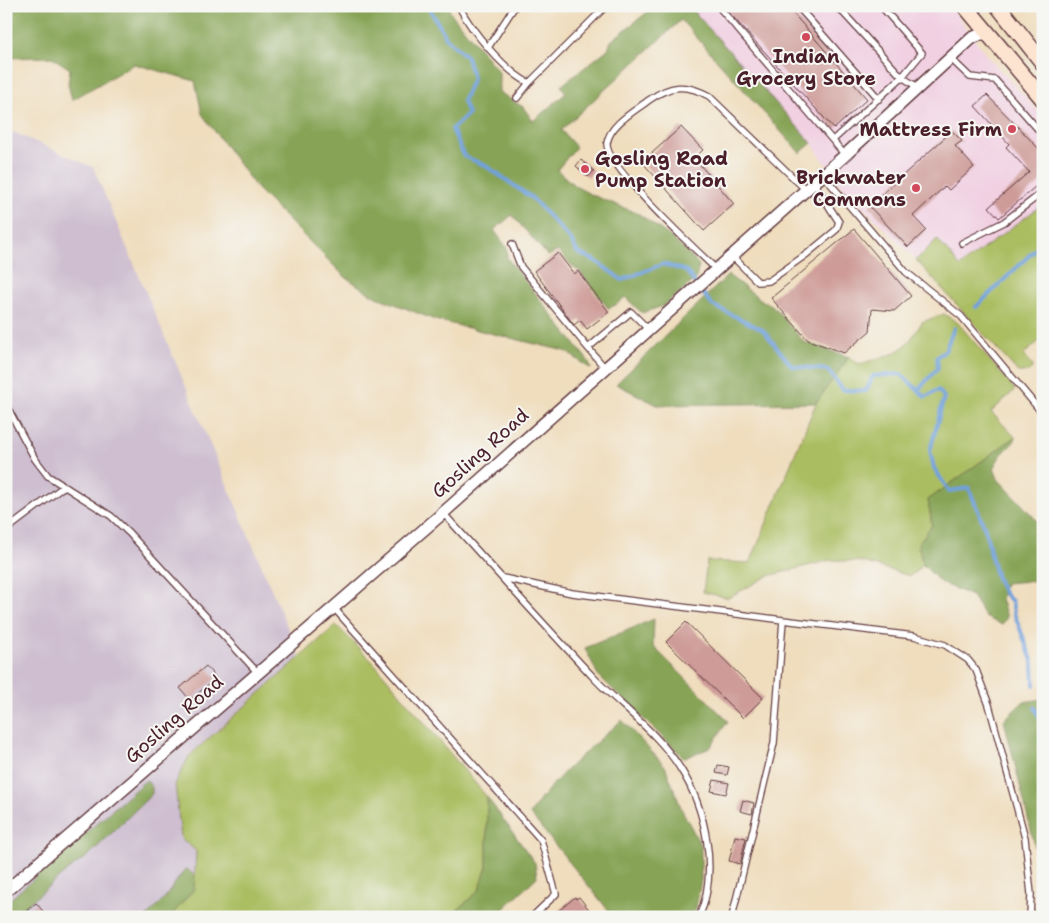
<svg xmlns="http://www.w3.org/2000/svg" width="1049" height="923" viewBox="0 0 1049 923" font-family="'Shantell Sans',sans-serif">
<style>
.built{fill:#f1d0e2}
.industrial{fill:#cebed0}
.green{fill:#aabd61;stroke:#7a6e46}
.forest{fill:#87a457;stroke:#686241}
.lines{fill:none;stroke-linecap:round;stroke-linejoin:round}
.stream{stroke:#71a1db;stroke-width:4}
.building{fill:#ce9b98}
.service-casing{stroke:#633c41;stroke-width:8}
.minor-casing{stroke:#633c41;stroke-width:14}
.secondary-casing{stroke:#633c41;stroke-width:18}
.service{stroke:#fff;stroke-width:5.5}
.minor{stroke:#fff;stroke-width:11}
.secondary{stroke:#fde4d1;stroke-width:15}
.poi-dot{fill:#d1495b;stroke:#f6f6f2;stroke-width:2}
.labels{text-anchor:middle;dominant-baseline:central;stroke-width:4;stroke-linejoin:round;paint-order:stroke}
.poi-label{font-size:19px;font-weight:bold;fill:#4a1f2b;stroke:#f6f6f2;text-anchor:end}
.street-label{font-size:19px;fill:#4a1f2b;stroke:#f6f6f2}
</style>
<rect width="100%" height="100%" fill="#f6f6f2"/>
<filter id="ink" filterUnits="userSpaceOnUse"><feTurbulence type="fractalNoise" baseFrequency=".02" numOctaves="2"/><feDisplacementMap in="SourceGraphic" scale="10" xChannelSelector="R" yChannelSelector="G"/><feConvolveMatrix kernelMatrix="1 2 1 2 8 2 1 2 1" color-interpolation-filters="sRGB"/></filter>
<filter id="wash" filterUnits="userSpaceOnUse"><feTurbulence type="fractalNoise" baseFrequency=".0096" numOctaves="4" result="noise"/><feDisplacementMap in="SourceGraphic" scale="20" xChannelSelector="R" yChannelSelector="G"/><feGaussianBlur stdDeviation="1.12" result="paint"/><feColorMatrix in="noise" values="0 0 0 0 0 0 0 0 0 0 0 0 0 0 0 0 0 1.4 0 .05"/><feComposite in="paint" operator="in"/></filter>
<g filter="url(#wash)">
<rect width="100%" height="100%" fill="#efddbd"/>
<path class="built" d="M 689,6 L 960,6 L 954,11 L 987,56 L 1043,116 L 1043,204 L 960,266 L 920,263 L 839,184 L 812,143 Z"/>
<path class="industrial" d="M 6,129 L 93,167 L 300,657 L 189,755 L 221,853 L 150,917 L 6,917 Z"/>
<path class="green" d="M 1043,204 L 1043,338 L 1023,355 L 1033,366 L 1029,372 L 1018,372 L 916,260 L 937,239 L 960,266 Z
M 944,314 L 958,323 L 1015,390 L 991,412 L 1015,437 L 928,500 L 932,525 L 918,544 L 923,565 L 910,576 L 863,562 L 831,560 L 768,576 L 728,598 L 703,592 L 707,561 L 750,563 L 816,403 L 849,357 L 859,364 C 894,354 903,355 922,322 Z
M 336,625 L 374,663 L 487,797 L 487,867 L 480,890 L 450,917 L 170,917 L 194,889 L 196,851 L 181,838 L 175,784 L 189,756 Z"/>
<path class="forest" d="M 6,6 L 449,6 L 450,12 L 499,72 L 499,92 L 523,107 L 533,121 L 566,93 L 561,86 L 608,49 L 611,41 L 655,6 L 689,6 L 812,143 L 800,153 L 681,20 L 561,130 L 576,147 L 557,170 L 575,186 L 590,194 L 639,214 L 672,238 L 699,265 L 696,279 L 663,306 L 642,313 L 625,297 L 616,305 L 608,308 L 578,269 L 576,270 L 558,251 L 548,256 L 512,215 L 494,230 L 507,248 L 507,258 L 589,362 L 591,369 L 565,351 L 435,320 L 372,295 L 344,276 L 258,190 L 202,114 L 195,81 L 134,64 L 72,100 L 68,84 L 70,69 L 52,57 L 6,58 Z
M 728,275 L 763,301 L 772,305 L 804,342 L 849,357 L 816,403 L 657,405 L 616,384 Z
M 1015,437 L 1014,442 L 1000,456 L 994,467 L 998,479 L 1043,527 L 1043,580 L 1005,583 L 1001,599 L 1007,617 L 1002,625 L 985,617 L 972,596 L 941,583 L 923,565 L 918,544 L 932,525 L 928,500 Z
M 654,619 L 653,646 L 728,721 L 710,748 L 684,758 L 598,675 L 585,648 Z
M 1043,699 L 1043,868 L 1039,863 L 1004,720 L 1023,702 Z
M 622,720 L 665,766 L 682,810 L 701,846 L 701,880 L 696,908 L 692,917 L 614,917 L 530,814 C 554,777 589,749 622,720 Z
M 146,780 L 152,787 L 152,794 L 88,856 L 68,870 L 13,917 L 6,917 L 6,903 Z
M 487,797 L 535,863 L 537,877 L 499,913 L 498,917 L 450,917 L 479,890 L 487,867 Z
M 186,868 L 195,876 L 194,889 L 170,917 L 146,917 L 163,900 Z"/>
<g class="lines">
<path class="stream" d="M 428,6 L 447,39 L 467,57 L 473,78 L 463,101 L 468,114 L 452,129 L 464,156 L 486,166 L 532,198 L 570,239 L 578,253 L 596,261 L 622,280 L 663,264 L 686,271 L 712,305 L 763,330 L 792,366 L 828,370 L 843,390 L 866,391 L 873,376 L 901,374 L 925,397 L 938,390 L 944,397 L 930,451 L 934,468 L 949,491 L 969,488 C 974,501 980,515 985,529 C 991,549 994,589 1012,601 L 1014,613 L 1033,663 L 1034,685
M 976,307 L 1043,242
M 918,390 L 938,368 L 937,357 L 945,351 L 954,328
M 1035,708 L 1043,724"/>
</g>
<g id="blocks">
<path class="building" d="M 729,6 L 792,6 L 792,12 L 867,99 L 834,129 L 726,9 Z
M 987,95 L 1043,153 L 1043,180 L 999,218 L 989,207 L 1029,172 L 1006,147 L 1009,144 L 975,106 Z
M 681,127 L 703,150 L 694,158 L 734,204 L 704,231 L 642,162 Z
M 952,131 L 962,141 L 955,146 L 974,167 L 949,190 L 945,186 L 913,216 L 926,230 L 908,247 L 869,206 Z
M 581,160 L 594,171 L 588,177 L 576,166 Z
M 854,229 L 911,296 L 894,311 L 872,309 L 870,331 L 844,353 L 808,340 L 771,298 Z
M 558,253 L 574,274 L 578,271 L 609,312 L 587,329 L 580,320 L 574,325 L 534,271 Z
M 686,622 L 763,698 L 743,718 L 666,642 Z
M 206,666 L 216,678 L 190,700 L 180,688 Z
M 718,765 L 729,767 L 727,775 L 716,773 Z
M 714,780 L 729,783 L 726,794 L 711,791 Z
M 743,800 L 754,803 L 752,814 L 740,811 Z
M 735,836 L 746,838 L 740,864 L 729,861 Z
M 575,897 L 576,899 L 579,897 L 595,917 L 551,917 Z
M 36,903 L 48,917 L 19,917 Z"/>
</g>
</g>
<g filter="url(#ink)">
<use href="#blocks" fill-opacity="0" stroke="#633c41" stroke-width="1"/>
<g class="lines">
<defs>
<path id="service" d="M 459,6 C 471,31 505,71 529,83
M 718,6 L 845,155
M 801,6 L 801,10 L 879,99
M 837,6 L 902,77 L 919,88
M 489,46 L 515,6
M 950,58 L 970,77 L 995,80 L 1043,135
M 517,98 L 529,83 L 606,6
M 833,140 L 902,77 L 922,53 L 881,6
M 823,175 L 906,272 L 961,316 L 1043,414
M 962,243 L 1004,222 L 1043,192
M 512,244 L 521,267 L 588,348
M 732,256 L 758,282 L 769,281 L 807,254 L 836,230 L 839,222 L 814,183
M 716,269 C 697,251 604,165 607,143 C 610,124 635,111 649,100 C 670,85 686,83 709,96 L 806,190
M 605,368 L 588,348 L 631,312 L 649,330
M 6,405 L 35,459 L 48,476 L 111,516 L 129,533 L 258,673
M 443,513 C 494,569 544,625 596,680 C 624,709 659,734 680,768 C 706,808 719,872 699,917
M 6,530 L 63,487
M 503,578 L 572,593 L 783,620 L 774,743 L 732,917
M 333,607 L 541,840 L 556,894 L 532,917
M 783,620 L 914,636 L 945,645 L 968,660 L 976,670 L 989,705 L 1025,838 L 1031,894 L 1030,917"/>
<path id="minor" d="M 6,891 L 443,513 L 843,157 L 972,38 L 986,32"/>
<path id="secondary" d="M 965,6 L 1043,99
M 998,6 L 1043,63"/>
</defs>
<use href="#service" class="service-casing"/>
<use href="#minor" class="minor-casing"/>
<use href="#secondary" class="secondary-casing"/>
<use href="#service" class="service"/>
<use href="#minor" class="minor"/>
<use href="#secondary" class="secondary"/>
</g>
</g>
<g class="poi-dot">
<circle cx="806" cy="37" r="5"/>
<circle cx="1012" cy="129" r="5"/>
<circle cx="585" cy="169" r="5"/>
<circle cx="916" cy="188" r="5"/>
</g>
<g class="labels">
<g class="poi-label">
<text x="806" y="56" text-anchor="middle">Indian<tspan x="806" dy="22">Grocery Store</tspan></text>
<text x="1002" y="129">Mattress Firm</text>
<text x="595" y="158" text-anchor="start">Gosling Road<tspan x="595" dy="22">Pump Station</tspan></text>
<text x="906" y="177">Brickwater<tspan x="906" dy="22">Commons</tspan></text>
</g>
<g class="street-label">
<text transform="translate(480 453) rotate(-42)">Gosling Road</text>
<text transform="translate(174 719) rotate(-41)">Gosling Road</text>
</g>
</g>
<rect width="1049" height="923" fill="none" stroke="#f6f6f2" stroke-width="25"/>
</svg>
